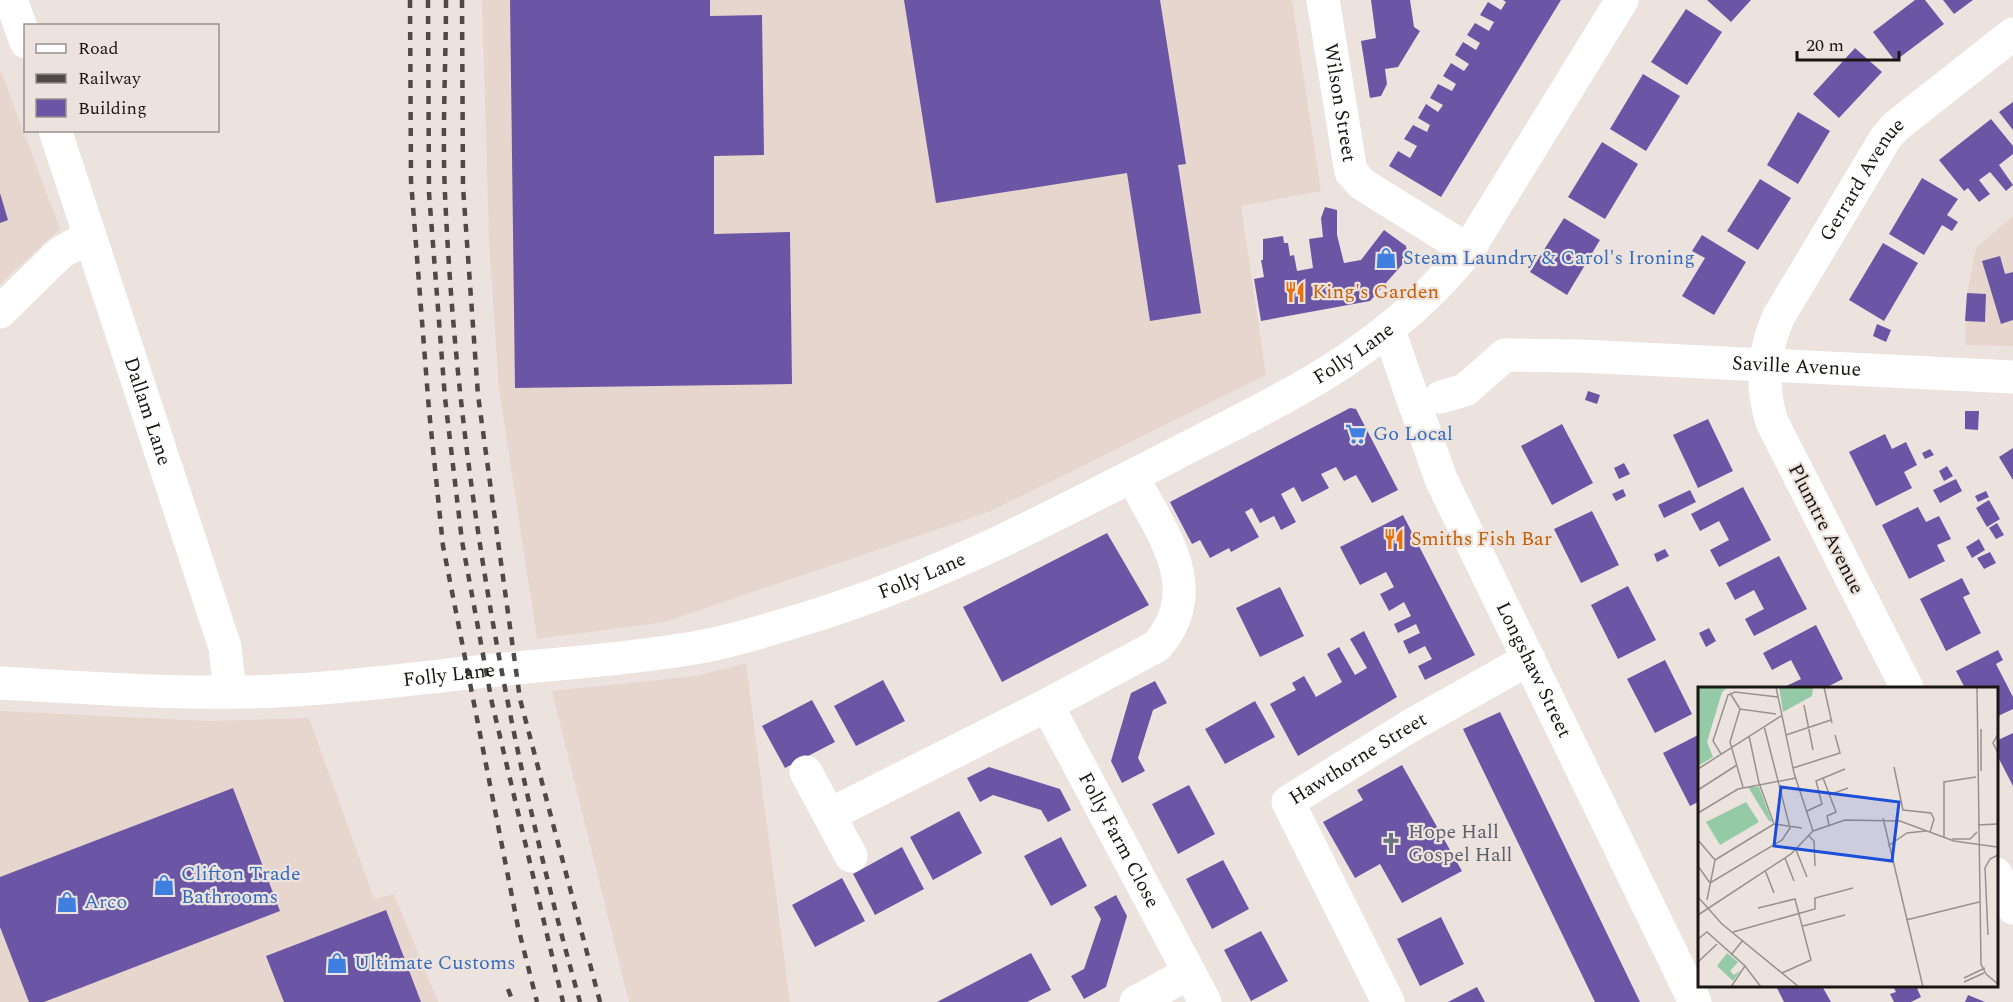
<svg xmlns="http://www.w3.org/2000/svg" width="2013" height="1002" viewBox="0 0 2013 1002" font-family="Spectral,serif">
<style>
.built{fill:#e7d6cd}
.building{fill:#6b56a5}
.lines{fill:none;stroke-linecap:round;stroke-linejoin:round}
.minor{stroke:#fff;stroke-width:33}
.rail{stroke:#4f4a47;stroke-width:4.5;stroke-dasharray:8 8;stroke-linecap:butt}
.labels{text-anchor:middle;dominant-baseline:central;stroke-width:4.5;stroke-linejoin:round;paint-order:stroke}
.street-label{font-size:20px;fill:#191614;stroke:#ede3de}
.shop-label{font-size:20px;fill:#366cbe;stroke:#ede3de;text-anchor:start}
.food-label{font-size:20px;fill:#c56008;stroke:#ede3de;text-anchor:start}
.worship-label{font-size:20px;fill:#5b616d;stroke:#ede3de;text-anchor:start}
.inset-road{fill:none;stroke:#98918d;stroke-width:1.5}
.view{fill:#1d4ed8;fill-opacity:0.15;stroke:#1d4ed8;stroke-width:3}
.inset-edge{fill:none;stroke:#191614;stroke-width:3}
</style>
<rect width="100%" height="100%" fill="#ede3de"/>
<path class="built" d="M 482,0 L 1292,0 L 1321,191 L 1241,206 L 1266,375 L 991,511 L 665,622 L 537,639 L 499,389 L 489,241 Z
M 0,69 L 60,229 L 0,284 Z
M 2013,216 L 2013,346 L 1965,345 L 1967,293 L 1976,248 Z
M 746,663 L 790,1002 L 629,1002 L 552,691 L 696,676 Z
M 0,711 L 209,721 L 309,718 L 374,899 L 394,894 L 438,1002 L 0,1002 Z"/>
<path class="building" d="M 510,0 L 710,0 L 710,16 L 762,15 L 764,155 L 714,156 L 714,234 L 790,232 L 792,384 L 515,388 Z
M 904,0 L 1160,0 L 1186,164 L 1178,165 L 1201,313 L 1150,321 L 1127,173 L 936,203 Z
M 1371,0 L 1410,0 L 1414,27 L 1420,31 L 1398,67 L 1385,69 L 1387,84 L 1381,96 L 1370,98 L 1361,41 L 1376,38 Z
M 1503,0 L 1561,0 L 1441,197 L 1389,166 L 1398,151 L 1410,158 L 1417,146 L 1404,139 L 1413,125 L 1427,132 L 1430,125 L 1418,118 L 1426,104 L 1438,112 L 1443,105 L 1430,98 L 1438,84 L 1452,91 L 1456,84 L 1443,76 L 1451,63 L 1464,71 L 1469,64 L 1455,55 L 1463,42 L 1476,50 L 1480,43 L 1467,35 L 1475,23 L 1489,31 L 1494,22 L 1480,15 L 1488,2 L 1501,10 L 1506,2 Z
M 1707,0 L 1751,0 L 1731,22 Z
M 1915,0 L 1925,0 L 1944,24 L 1895,61 L 1873,32 Z
M 1943,0 L 1973,0 L 1954,14 Z
M 1686,9 L 1722,32 L 1687,85 L 1651,62 Z
M 1855,48 L 1882,72 L 1839,118 L 1813,94 Z
M 1643,74 L 1680,96 L 1646,151 L 1610,129 Z
M 2013,102 L 2013,130 L 1999,112 Z
M 1798,112 L 1830,131 L 1798,184 L 1767,165 Z
M 1991,119 L 2013,146 L 2013,154 L 1999,165 L 2013,185 L 2006,191 L 1990,172 L 1979,180 L 1990,194 L 1979,202 L 1968,188 L 1964,191 L 1939,160 Z
M 1602,142 L 1638,164 L 1605,219 L 1568,197 Z
M 1922,178 L 1958,199 L 1947,215 L 1958,222 L 1952,231 L 1942,225 L 1924,255 L 1889,234 Z
M 1760,179 L 1791,198 L 1758,250 L 1727,231 Z
M 0,193 L 8,220 L 0,223 Z
M 1325,207 L 1337,210 L 1337,235 L 1344,263 L 1361,260 L 1384,230 L 1406,246 L 1408,258 L 1370,301 L 1261,321 L 1254,279 L 1264,277 L 1261,260 L 1263,260 L 1263,239 L 1283,236 L 1284,243 L 1288,243 L 1290,256 L 1294,255 L 1297,271 L 1313,268 L 1309,239 L 1323,237 L 1321,218 Z
M 1564,218 L 1600,240 L 1567,295 L 1530,272 Z
M 1702,235 L 1746,262 L 1714,315 L 1682,296 L 1705,258 L 1692,251 Z
M 1883,243 L 1918,263 L 1884,321 L 1849,300 Z
M 2000,256 L 2005,274 L 2013,272 L 2013,320 L 2001,324 L 1982,261 Z
M 1967,293 L 1986,294 L 1985,322 L 1965,321 Z
M 1877,324 L 1891,330 L 1886,342 L 1873,336 Z
M 1588,391 L 1600,395 L 1597,404 L 1585,400 Z
M 1350,408 L 1356,409 L 1398,490 L 1372,503 L 1356,475 L 1344,481 L 1336,467 L 1321,474 L 1329,488 L 1302,502 L 1294,487 L 1281,494 L 1296,522 L 1281,530 L 1274,516 L 1260,523 L 1252,508 L 1245,512 L 1259,537 L 1231,552 L 1229,548 L 1210,558 L 1200,540 L 1192,544 L 1170,502 Z
M 1965,411 L 1979,411 L 1978,430 L 1965,429 Z
M 1708,419 L 1733,471 L 1698,488 L 1673,435 Z
M 1562,424 L 1593,483 L 1552,505 L 1521,446 Z
M 1885,434 L 1892,449 L 1906,442 L 1917,465 L 1904,472 L 1912,488 L 1876,506 L 1849,452 Z
M 2013,448 L 2013,480 L 1999,457 Z
M 1930,449 L 1934,455 L 1925,459 L 1922,453 Z
M 1624,463 L 1630,474 L 1619,479 L 1614,468 Z
M 1947,466 L 1953,476 L 1944,481 L 1939,471 Z
M 1956,479 L 1962,491 L 1940,503 L 1933,490 Z
M 1743,487 L 1771,540 L 1719,567 L 1710,550 L 1729,540 L 1719,521 L 1700,531 L 1691,514 Z
M 1623,489 L 1626,496 L 1616,501 L 1612,494 Z
M 1690,490 L 1696,502 L 1664,518 L 1658,505 Z
M 1986,491 L 1989,497 L 1978,502 L 1975,496 Z
M 1989,500 L 2000,519 L 1987,527 L 1976,508 Z
M 1918,507 L 1926,522 L 1939,516 L 1951,539 L 1937,545 L 1945,561 L 1909,579 L 1882,525 Z
M 1592,511 L 1619,565 L 1581,583 L 1554,529 Z
M 1403,515 L 1475,655 L 1425,680 L 1418,666 L 1432,659 L 1425,646 L 1409,654 L 1403,641 L 1420,633 L 1416,624 L 1398,633 L 1394,624 L 1411,616 L 1404,602 L 1389,611 L 1380,594 L 1394,587 L 1386,572 L 1360,585 L 1340,547 Z
M 1997,523 L 2004,535 L 1996,539 L 1989,528 Z
M 1107,533 L 1149,605 L 1002,682 L 963,607 Z
M 1979,539 L 1985,550 L 1972,558 L 1966,547 Z
M 1665,549 L 1669,556 L 1657,562 L 1654,554 Z
M 1990,552 L 1996,563 L 1984,569 L 1977,558 Z
M 1779,556 L 1807,609 L 1754,636 L 1745,619 L 1764,609 L 1754,590 L 1735,600 L 1726,583 Z
M 1962,578 L 1970,594 L 1963,597 L 1981,633 L 1946,651 L 1920,599 Z
M 1628,586 L 1656,640 L 1618,659 L 1591,605 Z
M 1280,587 L 1304,636 L 1260,657 L 1236,608 Z
M 1816,625 L 1843,679 L 1825,688 L 1782,688 L 1801,679 L 1791,660 L 1772,670 L 1763,653 Z
M 1709,628 L 1716,641 L 1706,647 L 1699,633 Z
M 1364,631 L 1397,697 L 1298,756 L 1270,704 L 1296,690 L 1292,683 L 1304,676 L 1316,697 L 1342,682 L 1327,654 L 1339,647 L 1355,675 L 1367,668 L 1350,639 Z
M 1998,650 L 2003,660 L 1996,664 L 2013,697 L 2013,709 L 1996,717 L 1996,688 L 1965,688 L 1956,671 Z
M 1665,660 L 1692,714 L 1655,733 L 1627,679 Z
M 883,680 L 905,721 L 856,746 L 834,706 Z
M 1155,681 L 1167,703 L 1153,710 L 1138,758 L 1145,771 L 1122,783 L 1111,761 L 1131,693 Z
M 812,700 L 835,742 L 785,768 L 762,726 Z
M 1255,701 L 1275,737 L 1225,764 L 1205,729 Z
M 1500,712 L 1640,1002 L 1595,1002 L 1463,729 Z
M 2013,733 L 2013,786 L 1996,753 L 1996,741 Z
M 1700,734 L 1700,801 L 1690,806 L 1663,753 Z
M 1402,765 L 1462,871 L 1402,903 L 1380,864 L 1355,878 L 1323,822 L 1363,800 L 1357,790 Z
M 989,767 L 1060,789 L 1071,810 L 1048,822 L 1041,810 L 993,795 L 980,802 L 967,778 Z
M 1189,785 L 1215,834 L 1178,854 L 1152,804 Z
M 233,788 L 280,911 L 44,1002 L 29,1002 L 0,927 L 0,877 Z
M 959,811 L 982,853 L 933,880 L 910,837 Z
M 1061,837 L 1087,886 L 1051,906 L 1024,856 Z
M 902,847 L 924,889 L 875,915 L 853,874 Z
M 1223,860 L 1249,909 L 1212,929 L 1186,879 Z
M 842,878 L 865,921 L 815,947 L 792,905 Z
M 1116,895 L 1127,916 L 1106,987 L 1084,999 L 1071,976 L 1084,969 L 1101,919 L 1094,907 Z
M 386,910 L 421,1002 L 284,1002 L 266,956 Z
M 1441,917 L 1464,964 L 1420,986 L 1397,939 Z
M 1261,931 L 1288,981 L 1251,1001 L 1224,950 Z
M 1031,953 L 1051,990 L 1027,1002 L 937,1002 Z
M 1776,986 L 1822,986 L 1831,1002 L 1784,1002 Z
M 1893,986 L 1916,986 L 1921,997 L 1911,1002 L 1894,1002 L 1890,994 L 1896,992 Z
M 1477,987 L 1485,1002 L 1448,1002 Z
M 1968,995 L 1985,1002 L 1965,1002 Z"/>
<g class="lines">
<g class="minor">
<path d="M 11,0 L 26,42"/>
<path id="s1" d="M 1323,0 L 1351,172 L 1362,184 L 1468,250"/>
<path id="s2" d="M 55,130 L 225,647 L 230,692"/>
<path d="M 0,312 L 60,253 L 90,236"/>
<path id="s3" d="M 1389,331 L 1441,479 L 1695,1002"/>
<path id="s4" d="M 1441,397 L 1465,390 L 1505,355 L 1581,356 L 2013,377"/>
<path id="s5" d="M 1132,476 C 1161,532 1207,588 1157,646 L 1047,705 L 1205,1002"/>
<path id="s6" d="M 0,683 C 92,688 185,695 277,691 C 354,688 430,676 506,669 C 566,663 628,659 687,649 C 721,644 755,634 787,624 C 923,585 1047,520 1171,456 C 1286,397 1385,353 1468,250 L 1622,0"/>
<path id="s7" d="M 1907,688 L 1772,422 C 1760,385 1763,351 1779,316 L 1885,139 L 1895,127 L 2013,34"/>
<path d="M 806,772 L 851,856"/>
<path d="M 829,815 L 1047,705"/>
<path d="M 1996,874 L 2013,908"/>
<path d="M 1136,1002 L 1189,973"/>
<path id="s8" d="M 1388,1002 L 1288,802 L 1410,726 L 1529,659"/>
</g>
<path class="rail" d="M 410,0 L 411,181 L 429,410 L 443,546 L 518,927 L 537,1002
M 428,0 L 429,193 L 445,398 L 462,541 L 492,703 L 563,1002
M 446,0 C 446,64 442,130 445,194 C 457,466 506,740 580,1002
M 462,0 L 463,187 L 478,395 L 498,541 L 520,699 L 600,1002
M 508,989 L 513,1002"/>
</g>
<defs>
<symbol id="shop-bare" viewBox="-9 -9 18 18"><path d="M-5-2.5h2.3a2.7 3.5 0 0 1 5.4 0H5L5.5 6h-11ZM-1.5-2.5h3a1.5 2.3 0 0 0-3 0Z" fill="#3f7fe0" stroke="#ede3de" stroke-width="2.5" paint-order="stroke"/></symbol>
<symbol id="restaurant-bare" viewBox="-9 -9 18 18"><path d="M-5-6h1v4h1v-4h1v4h1v-4h1v5L-1.5 .5V6h-2V.5L-5-1ZM5-6V6H3V1.5H1.5Q1.5-4 5-6Z" fill="#e8710a" stroke="#ede3de" stroke-width="2.5" paint-order="stroke"/></symbol>
<symbol id="supermarket-bare" viewBox="-9 -9 18 18"><path d="M-6-5.5h2.5l.6 2H6L4.5 2H-2.5L-4.4-4H-6ZM-1.5 3.2a1.3 1.3 0 1 0 .1 0ZM3 3.2a1.3 1.3 0 1 0 .1 0Z" fill="#3f7fe0" stroke="#ede3de" stroke-width="2.5" paint-order="stroke"/></symbol>
<symbol id="church-bare" viewBox="-9 -9 18 18"><path d="M-1.2-6h2.4v3.5h3.3v2.4h-3.3V6h-2.4V-.1h-3.3v-2.4h3.3Z" fill="#6b7280" stroke="#ede3de" stroke-width="2.5" paint-order="stroke"/></symbol>
</defs>
<g fill-rule="evenodd">
<use href="#shop-bare" x="1371" y="243" width="30" height="30"/>
<use href="#restaurant-bare" x="1280" y="277" width="30" height="30"/>
<use href="#supermarket-bare" x="1341" y="419" width="30" height="30"/>
<use href="#restaurant-bare" x="1379" y="524" width="30" height="30"/>
<use href="#church-bare" x="1376" y="828" width="30" height="30"/>
<use href="#shop-bare" x="149" y="870" width="30" height="30"/>
<use href="#shop-bare" x="52" y="887" width="30" height="30"/>
<use href="#shop-bare" x="322" y="948" width="30" height="30"/>
</g>
<g class="labels">
<g class="street-label">
<text stroke="none"><textPath href="#s1" startOffset="104">Wilson Street</textPath></text>
<text stroke="none"><textPath href="#s7" startOffset="567">Gerrard Avenue</textPath></text>
<text stroke="none"><textPath href="#s6" startOffset="1422">Folly Lane</textPath></text>
<text stroke="none"><textPath href="#s4" startOffset="370">Saville Avenue</textPath></text>
<text stroke="none"><textPath href="#s2" startOffset="296">Dallam Lane</textPath></text>
<text transform="translate(1826 529) rotate(63)">Plumtre Avenue</text>
<text stroke="none"><textPath href="#s6" startOffset="936">Folly Lane</textPath></text>
<text stroke="none"><textPath href="#s3" startOffset="369">Longshaw Street</textPath></text>
<text stroke="none"><textPath href="#s6" startOffset="450">Folly Lane</textPath></text>
<text stroke="none"><textPath href="#s8" startOffset="306">Hawthorne Street</textPath></text>
<text stroke="none"><textPath href="#s5" startOffset="464">Folly Farm Close</textPath></text>
</g>
<g class="shop-label">
<text x="1403" y="258">Steam Laundry &amp; Carol's Ironing</text>
<text x="1373" y="434">Go Local</text>
<text x="181" y="874">Clifton Trade<tspan x="181" dy="23">Bathrooms</tspan></text>
<text x="84" y="902">Arco</text>
<text x="354" y="963">Ultimate Customs</text>
</g>
<g class="food-label">
<text x="1312" y="292">King's Garden</text>
<text x="1411" y="539">Smiths Fish Bar</text>
</g>
<g class="worship-label">
<text x="1408" y="832">Hope Hall<tspan x="1408" dy="23">Gospel Hall</tspan></text>
</g>
</g>
<g transform="translate(1698 687)">
<rect width="300" height="300" fill="#ede3de"/>
<path d="M 0,0 L 30,0 L 24,5 L 9,55 L 15,70 L 0,79 ZM 81,0 L 115,0 L 114,9 L 85,25 ZM 50,100 L 61,100 L 74,135 L 71,134 ZM 48,115 L 61,135 L 22,158 L 8,135 ZM 29,266 L 40,275 L 32,284 L 36,288 L 43,283 L 35,294 L 19,279 Z" fill="#94caa6"/>
<path class="inset-road" d="M 78,0 L 96,86 L 115,144M 126,0 L 134,36M 279,0 L 283,277 L 288,287 L 300,297M 32,6 L 42,22M 106,18 L 115,63M 300,47 L 295,56 L 300,66M 88,48 L 133,33M 51,49 L 61,96 L 76,137M 23,67 L 15,54 L 30,8 L 37,5 L 80,10M 196,80 L 205,123 L 233,126 L 236,132 L 232,145M 95,81 L 142,66 L 137,48M 0,82 L 83,29M 283,84 L 283,42M 125,91 L 138,125 L 129,129 L 131,138M 45,100 L 32,55 L 42,22 L 78,27M 0,103 L 39,78M 131,108 L 150,101M 109,124 L 124,117 L 118,94 L 147,82M 0,126 L 40,102 L 98,91M 185,131 L 225,300M 76,137 L 104,141M 280,138 L 300,137M 110,148 L 116,154 L 117,179M 246,151 L 246,95 L 278,90M 254,152 L 272,152 L 279,145M 0,153 L 17,173M 190,159 L 209,146 L 228,144M 98,163 L 109,190M 87,171 L 96,194M 17,173 L 76,137M 0,179 L 12,196 L 84,153 L 92,141 L 66,39M 67,183 L 76,206M 0,210 L 24,237 L 101,300M 9,213 L 17,173M 60,221 L 97,212 L 113,273 L 84,286M 0,228 L 93,167 L 115,144 L 147,133 L 202,134 L 256,154 L 299,160M 208,233 L 281,215M 105,239 L 147,228M 35,245 L 117,222 L 117,211 L 155,201M 290,248 L 287,181 L 292,172 L 300,168M 0,252 L 9,245 L 47,279 L 33,300M 33,268 L 45,253M 0,275 L 19,257M 47,279 L 63,300M 266,291 L 287,281M 266,295 L 286,286"/>
<path class="view" d="M 83,100 L 201,115 L 194,174 L 76,159 Z"/>
<rect width="300" height="300" class="inset-edge"/>
</g>
<rect x="24" y="24" width="195" height="108" fill="#ede3de" stroke="#98918d" stroke-width="1.5"/>
<rect x="36" y="44" width="30" height="9" fill="#ffffff" stroke="#98918d" stroke-width="1.5"/>
<text x="78" y="54" font-size="18" fill="#191614">Road</text>
<rect x="36" y="74" width="30" height="9" fill="#4f4a47" stroke="#98918d" stroke-width="1.5"/>
<text x="78" y="84" font-size="18" fill="#191614">Railway</text>
<rect x="36" y="99" width="30" height="18" fill="#6b56a5" stroke="#98918d" stroke-width="1.5"/>
<text x="78" y="114" font-size="18" fill="#191614">Building</text>
<path d="M1797 51v9h102v-9" fill="none" stroke="#191614" stroke-width="3"/>
<text x="1806" y="51" font-size="18" fill="#191614" stroke="#ede3de" stroke-width="4.5" paint-order="stroke">20 m</text>
</svg>
